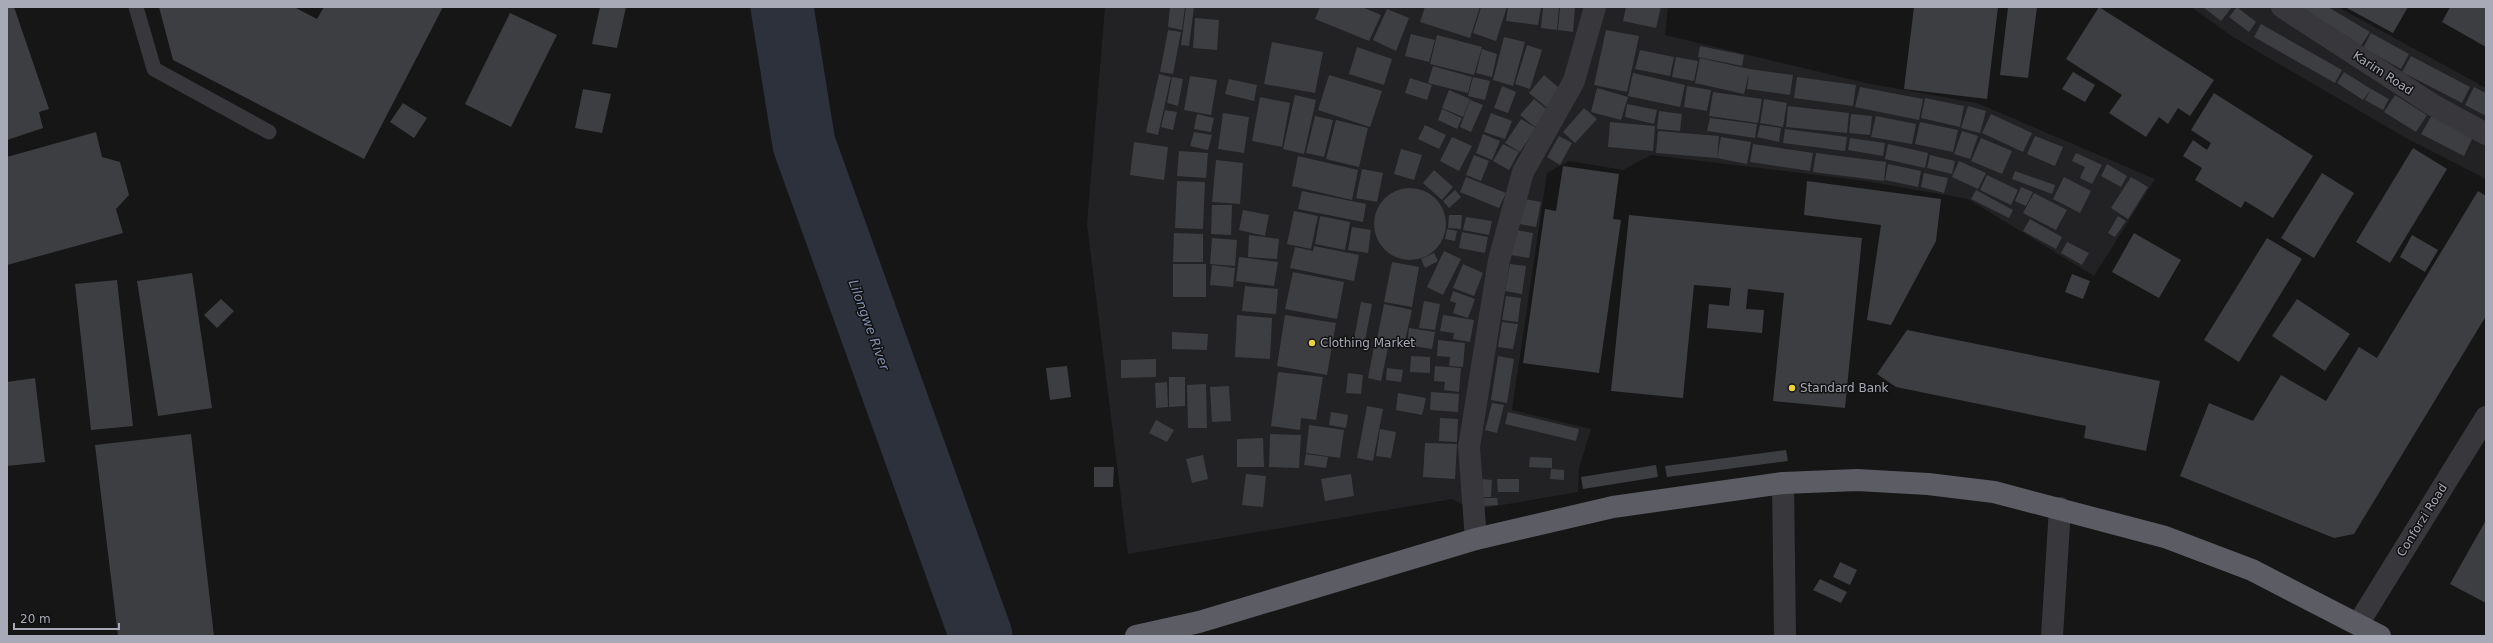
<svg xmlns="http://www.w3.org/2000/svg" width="2493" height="643" viewBox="0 0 2493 643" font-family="'DejaVu Sans',sans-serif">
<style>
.built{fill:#222224}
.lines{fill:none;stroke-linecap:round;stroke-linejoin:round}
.river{stroke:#2c313b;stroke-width:63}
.building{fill:#3d3e41}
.service{stroke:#37373c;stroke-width:15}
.pedestrian{stroke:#37373c;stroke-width:22}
.minor{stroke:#37373c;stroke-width:22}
.tertiary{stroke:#37373c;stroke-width:22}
.trunk{stroke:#5b5c64;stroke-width:22}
.poi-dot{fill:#e8d13d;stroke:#111112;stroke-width:1.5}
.labels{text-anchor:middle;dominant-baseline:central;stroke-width:3;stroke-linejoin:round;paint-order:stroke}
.street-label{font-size:12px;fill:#a8aab7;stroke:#111112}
.poi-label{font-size:12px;fill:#a8aab7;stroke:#111112;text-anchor:start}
.water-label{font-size:13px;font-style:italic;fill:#8190b0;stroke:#111112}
</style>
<rect width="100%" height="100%" fill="#161617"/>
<path class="built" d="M 1105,7 L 1668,7 L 1665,35 L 1866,83 L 1977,103 L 2155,179 L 2094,276 L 1968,199 L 1866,181 L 1651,155 L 1623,170 L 1569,161 L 1547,173 L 1512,410 L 1591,429 L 1579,468 L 1578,492 L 1473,510 L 1452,499 L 1128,554 L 1087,224 Z
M 2191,7 L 2338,7 L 2486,88 L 2486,179 L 2404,137 L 2233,37 Z"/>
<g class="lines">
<path class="river" d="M 782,7 L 804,144 L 981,636"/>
</g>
<path class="building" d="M 7,7 L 14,7 L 49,109 L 39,112 L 43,128 L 7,140 Z
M 159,7 L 294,7 L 317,19 L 324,7 L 443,7 L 364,159 L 173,60 Z
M 600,7 L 626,7 L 617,48 L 592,44 Z
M 1170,7 L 1185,7 L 1182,30 L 1168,27 Z
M 1186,7 L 1194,7 L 1189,46 L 1181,45 Z
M 1320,7 L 1362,7 L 1381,15 L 1369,41 L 1315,19 Z
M 1425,7 L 1480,7 L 1470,38 L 1420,22 Z
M 1481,7 L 1507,7 L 1496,41 L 1473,33 Z
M 1508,7 L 1541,8 L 1538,25 L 1506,21 Z
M 1543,7 L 1559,7 L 1557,30 L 1541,28 Z
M 1560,7 L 1575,7 L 1573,32 L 1558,30 Z
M 1626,7 L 1661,7 L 1656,28 L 1623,21 Z
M 1914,7 L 1998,7 L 1987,99 L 1904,89 Z
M 2008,7 L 2037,7 L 2028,78 L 2000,75 Z
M 2099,7 L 2214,80 L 2190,116 L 2178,108 L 2168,124 L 2159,117 L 2146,137 L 2109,113 L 2122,95 L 2066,59 Z
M 2203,7 L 2232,7 L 2221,21 Z
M 2237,7 L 2256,22 L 2249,32 L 2229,17 Z
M 2292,7 L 2328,7 L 2370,32 L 2359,49 Z
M 2345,7 L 2408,7 L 2393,33 Z
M 2450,7 L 2486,7 L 2486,47 L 2442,22 Z
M 1387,9 L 1409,18 L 1396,51 L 1373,40 Z
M 510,13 L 557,35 L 511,127 L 465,104 Z
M 1195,18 L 1219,20 L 1217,50 L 1193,48 Z
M 2261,24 L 2342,70 L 2335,83 L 2254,37 Z
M 1168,30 L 1181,32 L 1173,74 L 1160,72 Z
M 1606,30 L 1639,36 L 1627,92 L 1594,85 Z
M 2371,33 L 2409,54 L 2401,69 L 2363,48 Z
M 1411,34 L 1435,40 L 1429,62 L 1405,56 Z
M 1437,35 L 1482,47 L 1474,75 L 1430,64 Z
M 1504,37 L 1525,42 L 1513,86 L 1493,80 Z
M 1272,42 L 1323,52 L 1315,93 L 1264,84 Z
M 1527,45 L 1542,50 L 1530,89 L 1515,84 Z
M 1700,46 L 1744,55 L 1742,66 L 1698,57 Z
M 1357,47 L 1392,59 L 1384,85 L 1349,74 Z
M 1482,49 L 1497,54 L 1492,77 L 1476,73 Z
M 1640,50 L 1674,57 L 1670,76 L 1635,69 Z
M 2411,56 L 2470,87 L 2462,103 L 2402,72 Z
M 1676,57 L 1698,61 L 1694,81 L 1672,77 Z
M 1700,58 L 1749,69 L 1793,75 L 1790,95 L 1747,89 L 1749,73 L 1744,94 L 1695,83 Z
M 1433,66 L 1472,77 L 1468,93 L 1428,83 Z
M 2073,72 L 2095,85 L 2085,102 L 2062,89 Z
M 2344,72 L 2371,89 L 2363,100 L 2337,83 Z
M 1633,73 L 1685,85 L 1680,107 L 1628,96 Z
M 1159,74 L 1171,77 L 1158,135 L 1146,132 Z
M 1329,75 L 1382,91 L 1370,127 L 1318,110 Z
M 1544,75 L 1565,93 L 1550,110 L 1529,93 Z
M 1190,76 L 1217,80 L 1211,115 L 1184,110 Z
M 1172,77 L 1183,79 L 1178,106 L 1167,103 Z
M 1473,77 L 1490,81 L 1485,100 L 1468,96 Z
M 1797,77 L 1856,85 L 1853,106 L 1794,98 Z
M 1410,78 L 1432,85 L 1427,100 L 1405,93 Z
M 1229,79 L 1257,85 L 1254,101 L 1225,94 Z
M 1502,86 L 1516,92 L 1508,113 L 1494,108 Z
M 1687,86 L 1711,90 L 1707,111 L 1684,107 Z
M 1860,87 L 1923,99 L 1919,120 L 1855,107 Z
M 2474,87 L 2486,93 L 2486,116 L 2465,105 Z
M 1597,88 L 1628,97 L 1621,120 L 1591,112 Z
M 583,89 L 611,94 L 602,133 L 575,128 Z
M 2371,89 L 2389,99 L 2383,110 L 2365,100 Z
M 1449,90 L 1470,99 L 1463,117 L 1442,108 Z
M 1713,92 L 1762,99 L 1758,123 L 1709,116 Z
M 2214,93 L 2313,156 L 2273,218 L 2245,201 L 2241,208 L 2195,180 L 2202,168 L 2183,156 L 2193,140 L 2207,150 L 2211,143 L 2191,130 Z
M 1295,95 L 1316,100 L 1304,154 L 1283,149 Z
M 2395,95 L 2427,115 L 2416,132 L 2384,112 Z
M 1260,97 L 1290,103 L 1282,147 L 1252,141 Z
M 1925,98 L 1964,106 L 1960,127 L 1921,118 Z
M 1534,99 L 1549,111 L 1535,127 L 1520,115 Z
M 1764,99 L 1787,103 L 1783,127 L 1760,123 Z
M 1470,100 L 1483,105 L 1471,132 L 1460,127 Z
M 403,103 L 427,118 L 414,138 L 390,122 Z
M 1627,104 L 1657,110 L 1654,124 L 1625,117 Z
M 1788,106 L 1849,113 L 1847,133 L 1786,127 Z
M 1968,106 L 1986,111 L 1980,133 L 1961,128 Z
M 1584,108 L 1597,119 L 1575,143 L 1563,132 Z
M 1442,109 L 1462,118 L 1457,129 L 1438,120 Z
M 1165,110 L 1177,112 L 1173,130 L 1161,127 Z
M 1659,111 L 1682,114 L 1680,131 L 1657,129 Z
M 1223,113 L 1249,117 L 1244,153 L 1218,149 Z
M 1491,113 L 1512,121 L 1505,139 L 1484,132 Z
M 1197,114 L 1214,118 L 1211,132 L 1194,129 Z
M 1851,114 L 1872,116 L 1870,135 L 1849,133 Z
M 1991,114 L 2032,133 L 2023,152 L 1982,133 Z
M 2432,115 L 2473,137 L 2464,156 L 2421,134 Z
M 1315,116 L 1333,120 L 1324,157 L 1306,153 Z
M 1876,116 L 1916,124 L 1912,144 L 1871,137 Z
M 1710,118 L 1757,124 L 1755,138 L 1707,131 Z
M 1521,119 L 1536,128 L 1520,152 L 1505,143 Z
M 1336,120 L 1368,128 L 1359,167 L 1326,159 Z
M 1610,122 L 1655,126 L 1653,151 L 1608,147 Z
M 1920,122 L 1958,130 L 1953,152 L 1915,144 Z
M 1425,125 L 1446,135 L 1439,149 L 1418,139 Z
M 1760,125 L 1781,128 L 1779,142 L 1757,137 Z
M 1785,129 L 1847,137 L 1845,151 L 1783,143 Z
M 1658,131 L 1719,136 L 1717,158 L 1721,137 L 1751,142 L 1747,164 L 1717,158 L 1656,153 Z
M 1962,131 L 1978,136 L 1970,159 L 1954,154 Z
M 96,132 L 102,157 L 120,162 L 129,195 L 116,209 L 123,233 L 7,265 L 7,157 Z
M 1194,132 L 1212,135 L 1208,150 L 1190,146 Z
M 1483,134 L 1500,141 L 1492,160 L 1476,153 Z
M 1559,136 L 1572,143 L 1560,165 L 1547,157 Z
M 2035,136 L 2063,147 L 2055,166 L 2027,154 Z
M 1452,137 L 1472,146 L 1459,171 L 1440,161 Z
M 1850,138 L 1885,143 L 1883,156 L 1848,150 Z
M 1981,138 L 2012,151 L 2002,174 L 1971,161 Z
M 1134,142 L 1168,147 L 1164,180 L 1130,175 Z
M 1503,144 L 1519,152 L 1509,170 L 1493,161 Z
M 1753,144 L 1813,153 L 1810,171 L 1750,162 Z
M 1888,144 L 1928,153 L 1925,168 L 1885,159 Z
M 2413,148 L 2447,169 L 2390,263 L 2356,242 Z
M 1401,149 L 1422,155 L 1414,180 L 1394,174 Z
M 1179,151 L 1208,153 L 1206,178 L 1177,176 Z
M 1816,153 L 1886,162 L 1884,181 L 1813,172 Z
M 2076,153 L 2102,165 L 2092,184 L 2080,178 L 2085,167 L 2072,161 Z
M 1474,155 L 1489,161 L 1481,181 L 1466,175 Z
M 1930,155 L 1955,161 L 1952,174 L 1927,168 Z
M 1298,156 L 1358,170 L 1352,200 L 1292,186 Z
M 1216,160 L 1243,163 L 1240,204 L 1212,202 Z
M 1959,161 L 1986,173 L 1978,189 L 1952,177 Z
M 1888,164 L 1921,171 L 1918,187 L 1885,180 Z
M 2107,164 L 2127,176 L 2121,187 L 2101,176 Z
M 1563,166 L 1619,174 L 1613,219 L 1621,220 L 1599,373 L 1523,363 L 1545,209 L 1556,211 Z
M 1362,169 L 1383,173 L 1377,202 L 1356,198 Z
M 1434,170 L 1453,187 L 1442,200 L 1423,183 Z
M 2015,171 L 2055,185 L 2052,194 L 2012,179 Z
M 1924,173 L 1948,178 L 1944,193 L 1921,187 Z
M 2322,173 L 2354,193 L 2314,258 L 2281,238 Z
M 1987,175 L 2018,190 L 2011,205 L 1980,190 Z
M 1466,177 L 1506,193 L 1499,208 L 1460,192 Z
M 2064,177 L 2091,191 L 2080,213 L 2053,199 Z
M 2131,177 L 2148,187 L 2128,219 L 2111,208 Z
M 1177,181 L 1205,182 L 1203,229 L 1175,228 Z
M 1807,181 L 1941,199 L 1936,241 L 1891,325 L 1867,320 L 1881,225 L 1804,215 Z
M 2021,187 L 2033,192 L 2026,206 L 2015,201 Z
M1374 224a36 36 0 1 1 72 0a36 36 0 1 1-72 0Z
M 1455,190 L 1461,197 L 1449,208 L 1443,201 Z
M 1976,190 L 2013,210 L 2009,218 L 1971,199 Z
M 1302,191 L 1366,204 L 1363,222 L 1298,209 Z
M 2478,191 L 2486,196 L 2486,316 L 2354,534 L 2334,538 L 2180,476 L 2209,403 L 2253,421 L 2281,375 L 2326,401 L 2359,347 L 2377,358 Z
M 2034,193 L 2067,210 L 2056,230 L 2023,213 Z
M 1525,199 L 1541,202 L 1536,227 L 1520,224 Z
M 1212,205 L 1232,205 L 1231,235 L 1211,234 Z
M 1243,210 L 1269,215 L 1265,236 L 1239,230 Z
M 1294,211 L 1318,216 L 1311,249 L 1287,244 Z
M 1449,215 L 1462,215 L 1461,229 L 1448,228 Z
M 1629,215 L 1862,238 L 1845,408 L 1773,401 L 1784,293 L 1748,289 L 1746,309 L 1764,310 L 1762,333 L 1707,328 L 1709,304 L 1729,306 L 1731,288 L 1694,285 L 1683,398 L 1611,391 Z
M 1320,216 L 1350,222 L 1345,250 L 1315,244 Z
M 2118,216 L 2126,221 L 2115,237 L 2108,233 Z
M 1466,217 L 1492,221 L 1489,235 L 1463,230 Z
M 2030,219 L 2062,237 L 2056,249 L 2023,231 Z
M 1352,227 L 1371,230 L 1368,253 L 1348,250 Z
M 1447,229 L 1457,231 L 1455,241 L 1445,239 Z
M 1516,230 L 1533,233 L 1529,258 L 1511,255 Z
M 1462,232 L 1488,237 L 1485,253 L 1459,248 Z
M 1174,233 L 1203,234 L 1203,262 L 1173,262 Z
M 2134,233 L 2181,260 L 2159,298 L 2112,272 Z
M 1249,235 L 1279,239 L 1277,259 L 1248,257 Z
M 2412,235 L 2438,250 L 2425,272 L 2400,257 Z
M 1212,238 L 1237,240 L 1235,266 L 1210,264 Z
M 2267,238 L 2302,259 L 2239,362 L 2204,340 Z
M 2067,242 L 2089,253 L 2082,265 L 2061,253 Z
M 1314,246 L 1359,255 L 1354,281 L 1290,268 L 1295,247 L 1313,251 Z
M 1444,251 L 1461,259 L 1443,295 L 1427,287 Z
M 1434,253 L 1438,261 L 1425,268 L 1421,259 Z
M 1239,257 L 1278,262 L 1274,286 L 1236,281 Z
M 1392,262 L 1419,267 L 1412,307 L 1384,302 Z
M 1173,264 L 1206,264 L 1206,297 L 1173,297 Z
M 1463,264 L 1483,273 L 1474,296 L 1453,288 Z
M 1510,264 L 1526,266 L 1522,294 L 1505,291 Z
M 1212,265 L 1235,268 L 1233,287 L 1210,285 Z
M 1293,272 L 1344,282 L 1337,319 L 1285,309 Z
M 192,273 L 212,408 L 158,416 L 137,281 Z
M 2072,274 L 2090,281 L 2083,299 L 2065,292 Z
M 117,280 L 133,426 L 91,430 L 75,284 Z
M 1245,286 L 1278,289 L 1276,314 L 1242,311 Z
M 1453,291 L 1475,299 L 1468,318 L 1453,313 L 1456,303 L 1450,301 Z
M 1506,296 L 1521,298 L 1518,322 L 1502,320 Z
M 221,299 L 234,311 L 217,328 L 204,315 Z
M 2297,299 L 2350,334 L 2325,371 L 2272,336 Z
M 1424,301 L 1440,304 L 1435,330 L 1419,328 Z
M 1361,302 L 1372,304 L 1365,341 L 1354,339 Z
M 1384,304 L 1412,310 L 1404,345 L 1377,339 Z
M 1237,315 L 1272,318 L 1270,359 L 1235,357 Z
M 1285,315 L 1336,323 L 1327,375 L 1277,366 Z
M 1443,315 L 1474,320 L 1470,342 L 1453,339 L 1454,333 L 1440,331 Z
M 1502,322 L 1518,324 L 1513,349 L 1498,347 Z
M 1409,328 L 1435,332 L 1432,349 L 1407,345 Z
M 1907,330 L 2160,381 L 2146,451 L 2084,438 L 2086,426 L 1896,387 L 1877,374 Z
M 1172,332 L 1208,334 L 1207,350 L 1172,349 Z
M 1438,340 L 1465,343 L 1463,367 L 1449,366 L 1450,357 L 1437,356 Z
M 1375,341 L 1389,343 L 1381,381 L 1368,378 Z
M 1411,356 L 1430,357 L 1430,373 L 1410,372 Z
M 1498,356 L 1514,359 L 1507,403 L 1491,400 Z
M 1156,359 L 1156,377 L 1121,378 L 1121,360 Z
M 1067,366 L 1071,397 L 1050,400 L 1046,368 Z
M 1435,366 L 1461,368 L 1459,392 L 1444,390 L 1445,382 L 1434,381 Z
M 1387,368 L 1403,370 L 1401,382 L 1386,380 Z
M 1278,372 L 1323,377 L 1316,420 L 1301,418 L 1300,430 L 1271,426 Z
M 1348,373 L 1363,375 L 1361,394 L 1346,393 Z
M 1169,377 L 1185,377 L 1185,406 L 1169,407 Z
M 35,378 L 45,462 L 7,466 L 7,382 Z
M 1167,382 L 1168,407 L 1156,408 L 1155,383 Z
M 1206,384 L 1207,428 L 1188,428 L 1187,385 Z
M 1229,386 L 1231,421 L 1212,422 L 1210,387 Z
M 1431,392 L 1459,394 L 1458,412 L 1430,410 Z
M 1398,393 L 1426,398 L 1422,415 L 1396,410 Z
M 1492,403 L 1504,405 L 1497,433 L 1485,430 Z
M 1367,406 L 1383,409 L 1373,461 L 1357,458 Z
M 1331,412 L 1348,415 L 1346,428 L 1329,425 Z
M 1508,412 L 1579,429 L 1576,441 L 1505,424 Z
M 1440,418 L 1458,419 L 1457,442 L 1439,441 Z
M 1156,420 L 1174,430 L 1167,442 L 1149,433 Z
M 1309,425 L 1344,430 L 1340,458 L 1306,453 Z
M 1380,429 L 1396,432 L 1391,458 L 1376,456 Z
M 191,434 L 214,636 L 118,636 L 95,445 Z
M 1270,434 L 1301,435 L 1299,468 L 1269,467 Z
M 1263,438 L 1264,467 L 1237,467 L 1237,439 Z
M 1425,443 L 1457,444 L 1455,479 L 1423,477 Z
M 1786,450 L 1788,461 L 1667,477 L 1665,466 Z
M 1306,454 L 1328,457 L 1326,468 L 1304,465 Z
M 1203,455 L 1208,479 L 1192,483 L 1186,459 Z
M 1530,457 L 1552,458 L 1552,468 L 1529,467 Z
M 1656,465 L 1658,477 L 1583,489 L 1581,477 Z
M 1094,467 L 1114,467 L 1113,487 L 1094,487 Z
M 1551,469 L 1564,470 L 1564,480 L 1550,479 Z
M 1246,474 L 1266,476 L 1263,507 L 1242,505 Z
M 1351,474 L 1354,496 L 1325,501 L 1321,479 Z
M 1481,479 L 1492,480 L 1491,497 L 1481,497 Z
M 1497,479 L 1519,479 L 1519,492 L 1498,492 Z
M 1482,498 L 1497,498 L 1498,505 L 1482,506 Z
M 2486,520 L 2486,603 L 2450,584 Z
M 1840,562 L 1857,570 L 1850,585 L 1833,577 Z
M 1820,579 L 1847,592 L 1841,603 L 1813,590 Z"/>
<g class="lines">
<path class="service" d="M 136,7 L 154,69 L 269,132"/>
<path class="pedestrian" d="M 1476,539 L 1469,447 L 1499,260 L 1523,172 L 1574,81 L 1595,7"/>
<path class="minor" d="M 2282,7 L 2433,105 L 2486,134
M 2358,624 L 2486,417
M 2052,636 L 2060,508"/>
<path class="tertiary" d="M 1783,483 L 1785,636"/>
<path class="trunk" d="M 1136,636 L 1199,622 L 1476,539 L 1613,507 L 1783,483 L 1857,480 L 1928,484 L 1994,492 L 2165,537 L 2252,570 L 2380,636"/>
</g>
<g class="poi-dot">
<circle cx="1312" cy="343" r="4"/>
<circle cx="1792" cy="388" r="4"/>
</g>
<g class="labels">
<g class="street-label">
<text transform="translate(2383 73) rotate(33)">Karim Road</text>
<text transform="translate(2422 520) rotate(-58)">Conforzi Road</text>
</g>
<g class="poi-label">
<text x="1320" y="343">Clothing Market</text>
<text x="1800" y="388">Standard Bank</text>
</g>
<g class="water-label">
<text transform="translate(869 325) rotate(70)">Lilongwe River</text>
</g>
</g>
<rect width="2493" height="643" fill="none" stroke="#a8aab7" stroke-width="16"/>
<path d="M14 623v6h105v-6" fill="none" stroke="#a8aab7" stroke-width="2"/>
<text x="20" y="623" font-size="12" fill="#a8aab7" stroke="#111112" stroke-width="3" paint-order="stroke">20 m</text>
</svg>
